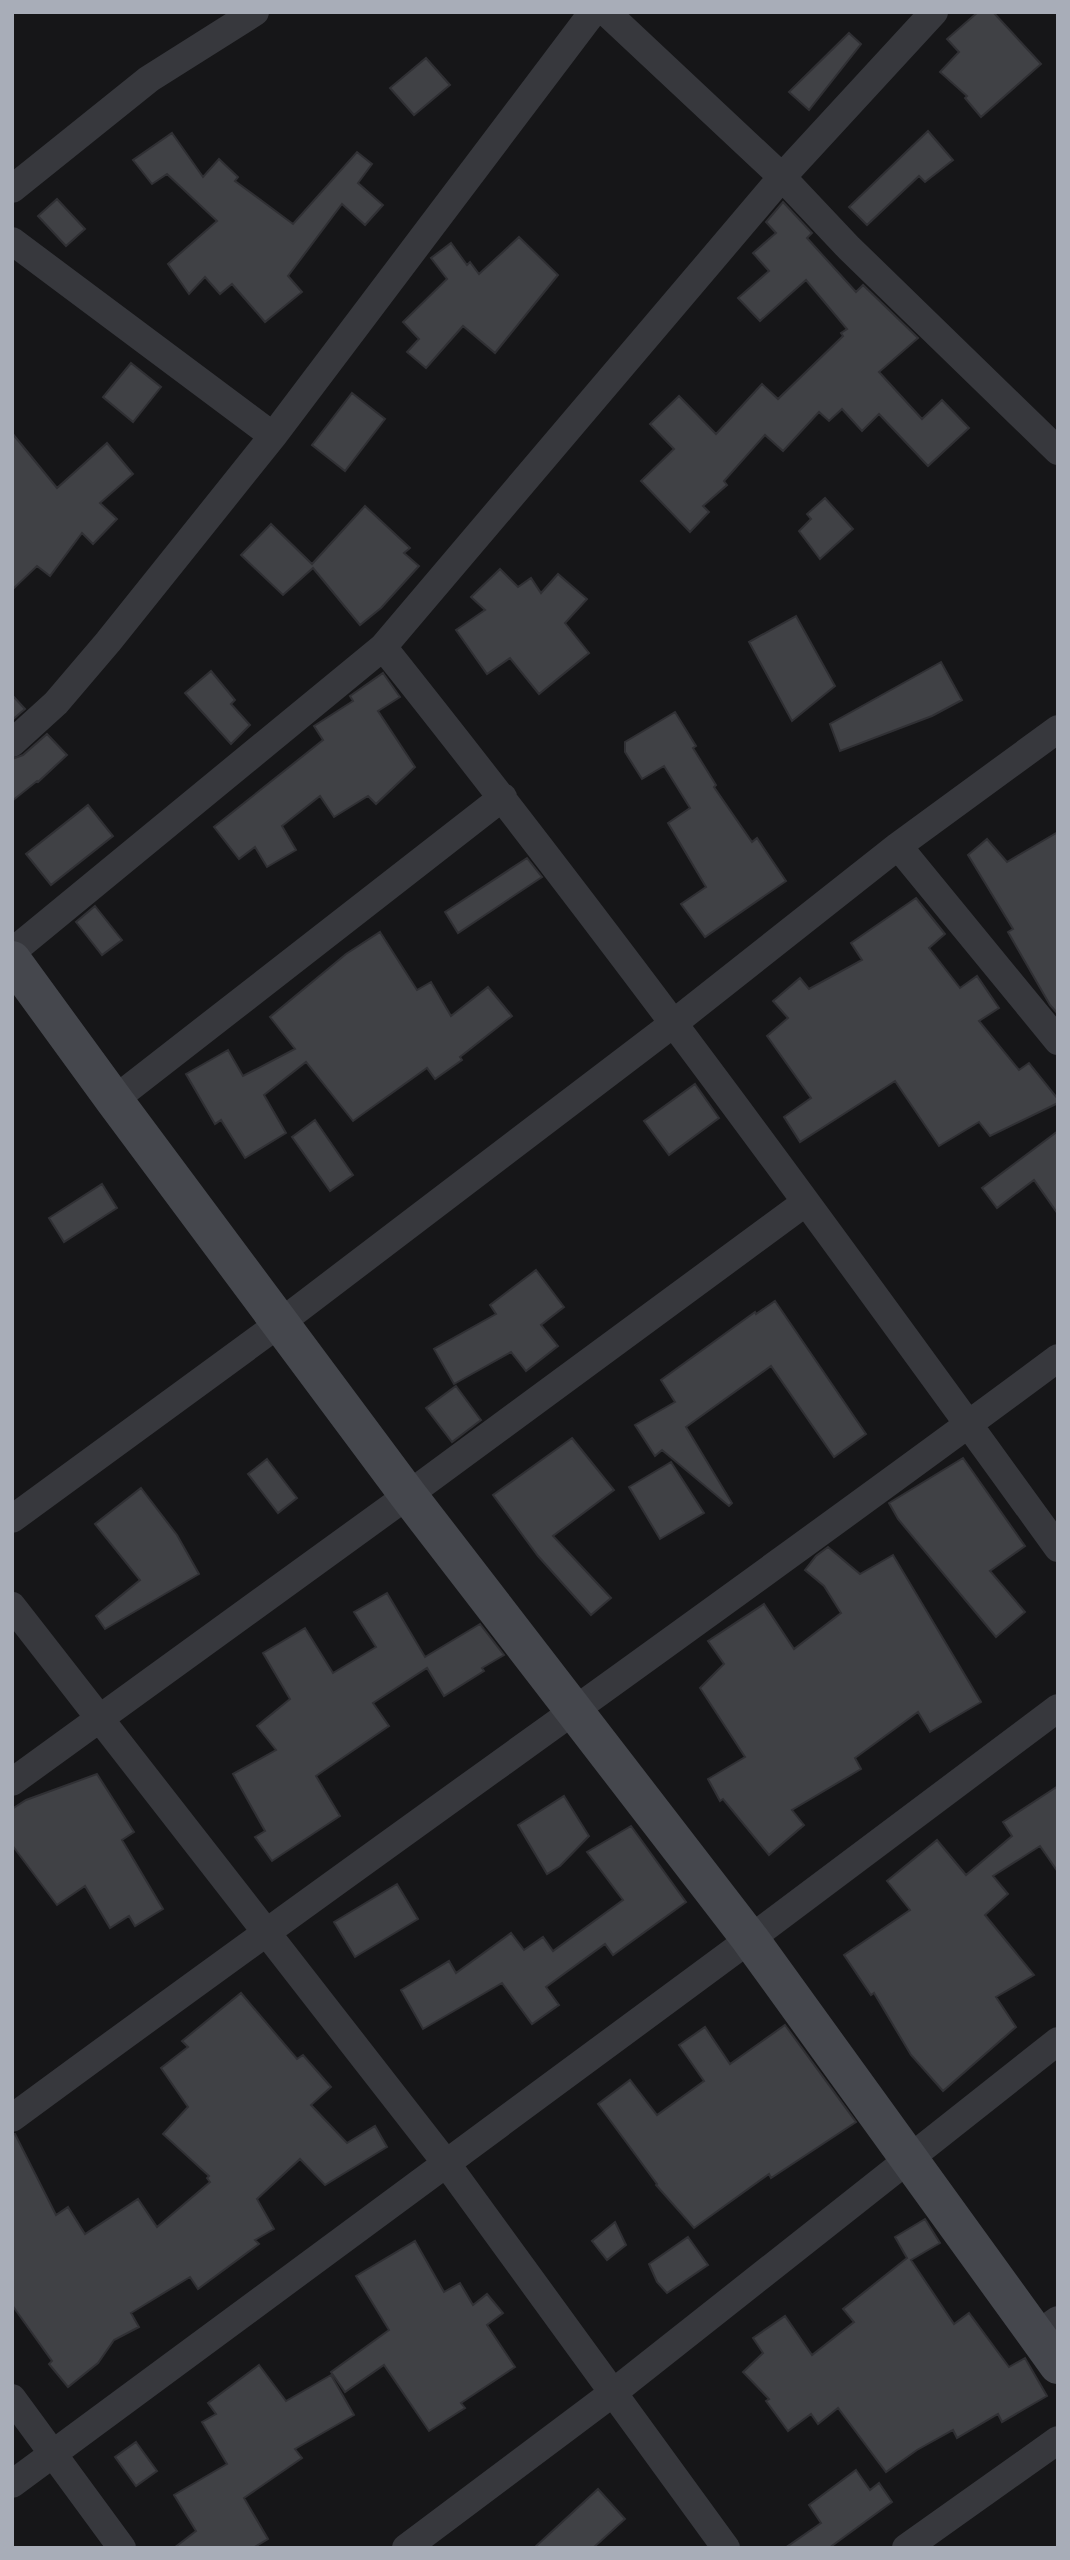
<svg xmlns="http://www.w3.org/2000/svg" width="1070" height="2560" viewBox="0 0 1070 2560" font-family="Helvetica,sans-serif">
<style>
.building{fill:#404145;stroke:#303034;stroke-width:2}
.lines{fill:none;stroke-linecap:round;stroke-linejoin:round}
.street{stroke:#37383d;stroke-width:28}
.secondary{stroke:#45474d;stroke-width:38}
</style>
<rect width="100%" height="100%" fill="#161618"/>
<path class="building" d="M 978,12 L 993,12 L 1041,64 L 981,117 L 965,98 L 967,96 L 940,72 L 959,52 L 947,39 Z
M 849,33 L 861,44 L 809,110 L 789,92 Z
M 426,58 L 450,85 L 414,115 L 390,88 Z
M 928,131 L 953,160 L 925,182 L 919,176 L 867,225 L 849,207 Z
M 172,133 L 203,177 L 219,159 L 238,177 L 235,181 L 293,224 L 357,152 L 372,164 L 358,183 L 383,205 L 365,225 L 342,204 L 288,276 L 302,292 L 265,322 L 232,284 L 220,294 L 205,277 L 189,294 L 168,264 L 217,221 L 167,174 L 152,184 L 133,160 Z
M 57,199 L 85,229 L 66,246 L 38,216 Z
M 783,202 L 812,233 L 807,238 L 856,292 L 863,285 L 918,338 L 879,372 L 922,419 L 942,400 L 969,428 L 928,466 L 879,414 L 862,431 L 842,409 L 829,421 L 819,412 L 783,451 L 765,435 L 724,481 L 727,485 L 703,506 L 709,512 L 690,532 L 641,481 L 674,449 L 650,424 L 679,396 L 716,434 L 762,384 L 778,399 L 843,336 L 841,333 L 847,329 L 806,280 L 760,321 L 738,298 L 769,271 L 753,253 L 776,233 L 766,222 Z
M 519,237 L 558,275 L 495,353 L 463,326 L 426,368 L 407,352 L 419,339 L 403,322 L 447,279 L 431,258 L 451,243 L 467,265 L 470,262 L 479,274 Z
M 131,363 L 161,387 L 133,422 L 103,397 Z
M 352,393 L 385,419 L 345,471 L 312,445 Z
M 12,433 L 57,488 L 107,443 L 133,474 L 100,503 L 117,519 L 93,544 L 82,533 L 50,576 L 37,566 L 12,590 Z
M 825,498 L 853,529 L 820,559 L 799,531 L 811,519 L 807,514 Z
M 365,506 L 410,548 L 404,553 L 419,566 L 381,608 L 360,625 L 313,568 L 283,595 L 241,555 L 271,524 L 312,564 Z
M 500,569 L 518,587 L 531,578 L 541,593 L 558,574 L 587,599 L 565,623 L 589,653 L 539,694 L 510,658 L 487,674 L 456,630 L 485,610 L 471,597 Z
M 796,616 L 835,686 L 792,721 L 749,642 Z
M 941,662 L 962,700 L 932,716 L 840,751 L 830,724 Z
M 211,671 L 235,700 L 231,704 L 250,725 L 231,744 L 185,693 Z
M 383,673 L 400,697 L 378,711 L 415,767 L 376,804 L 368,796 L 334,817 L 320,796 L 282,826 L 296,850 L 267,867 L 255,847 L 239,859 L 214,827 L 323,740 L 314,726 L 353,701 L 350,696 Z
M 12,695 L 25,709 L 12,720 Z
M 675,712 L 696,746 L 693,748 L 716,785 L 714,787 L 752,842 L 757,838 L 786,881 L 705,937 L 681,904 L 706,887 L 668,823 L 690,808 L 664,766 L 642,779 L 625,752 L 625,742 Z
M 47,734 L 67,755 L 38,782 L 37,781 L 12,801 L 12,759 L 23,755 Z
M 88,805 L 113,836 L 51,885 L 26,854 Z
M 1058,832 L 1058,1014 L 1050,1005 L 1008,932 L 1013,929 L 968,855 L 987,839 L 1007,862 Z
M 527,858 L 542,877 L 458,933 L 445,912 Z
M 916,898 L 945,934 L 929,948 L 960,988 L 977,976 L 999,1008 L 979,1021 L 1019,1070 L 1029,1063 L 1058,1099 L 1058,1103 L 990,1136 L 979,1122 L 939,1146 L 895,1081 L 800,1142 L 784,1117 L 811,1098 L 767,1036 L 788,1018 L 773,1001 L 800,978 L 809,989 L 862,960 L 851,943 Z
M 95,906 L 122,940 L 102,955 L 76,922 Z
M 380,932 L 417,990 L 431,982 L 451,1016 L 488,987 L 512,1016 L 460,1057 L 462,1060 L 435,1079 L 427,1068 L 353,1121 L 306,1062 L 264,1095 L 286,1133 L 245,1158 L 221,1120 L 215,1124 L 186,1074 L 228,1050 L 243,1076 L 295,1049 L 270,1017 L 346,954 Z
M 695,1084 L 719,1118 L 669,1155 L 644,1121 Z
M 315,1120 L 353,1175 L 330,1191 L 292,1137 Z
M 1058,1131 L 1058,1214 L 1034,1180 L 997,1208 L 982,1188 Z
M 102,1184 L 117,1208 L 64,1242 L 49,1218 Z
M 536,1270 L 564,1307 L 541,1325 L 558,1346 L 526,1371 L 511,1352 L 454,1384 L 434,1349 L 496,1314 L 490,1305 Z
M 775,1301 L 866,1434 L 834,1457 L 771,1366 L 686,1427 L 732,1503 L 729,1506 L 662,1450 L 655,1456 L 635,1425 L 675,1402 L 661,1380 L 755,1312 L 756,1314 Z
M 456,1386 L 481,1420 L 452,1442 L 426,1408 Z
M 572,1438 L 614,1490 L 553,1536 L 611,1598 L 591,1615 L 538,1556 L 493,1495 Z
M 963,1458 L 1025,1546 L 990,1571 L 1025,1612 L 996,1637 L 898,1519 L 889,1503 Z
M 267,1459 L 297,1498 L 278,1513 L 248,1474 Z
M 671,1462 L 704,1513 L 660,1539 L 629,1487 Z
M 141,1488 L 177,1535 L 199,1574 L 105,1629 L 96,1616 L 140,1580 L 95,1524 Z
M 828,1547 L 860,1574 L 893,1555 L 981,1702 L 930,1732 L 918,1712 L 855,1758 L 861,1769 L 792,1810 L 804,1825 L 769,1855 L 723,1799 L 720,1801 L 708,1779 L 745,1757 L 700,1688 L 724,1664 L 708,1641 L 764,1604 L 794,1649 L 841,1613 L 824,1586 L 805,1570 L 816,1556 Z
M 387,1593 L 425,1657 L 480,1624 L 504,1655 L 482,1668 L 484,1671 L 444,1696 L 427,1668 L 373,1703 L 389,1726 L 316,1776 L 340,1816 L 272,1861 L 255,1837 L 265,1831 L 233,1774 L 276,1750 L 257,1726 L 290,1699 L 263,1653 L 305,1628 L 333,1673 L 376,1647 L 354,1612 Z
M 97,1774 L 134,1832 L 122,1840 L 163,1909 L 135,1926 L 129,1916 L 110,1928 L 85,1886 L 57,1905 L 12,1845 L 12,1809 L 26,1800 Z
M 1058,1786 L 1058,1872 L 1040,1846 L 993,1876 L 1008,1894 L 985,1915 L 1034,1975 L 996,1997 L 1016,2027 L 943,2091 L 911,2055 L 874,1993 L 871,1995 L 844,1955 L 910,1910 L 887,1881 L 937,1840 L 966,1875 L 1012,1836 L 1003,1822 Z
M 564,1796 L 589,1836 L 560,1866 L 547,1874 L 518,1825 Z
M 631,1826 L 686,1902 L 613,1955 L 605,1944 L 546,1987 L 559,2005 L 532,2024 L 502,1983 L 423,2029 L 401,1990 L 449,1961 L 456,1973 L 511,1933 L 524,1950 L 543,1937 L 553,1951 L 623,1900 L 587,1852 Z
M 397,1884 L 418,1919 L 355,1957 L 334,1922 Z
M 241,1993 L 297,2059 L 303,2055 L 331,2087 L 311,2105 L 347,2143 L 375,2126 L 387,2147 L 325,2185 L 300,2159 L 257,2199 L 274,2229 L 255,2240 L 259,2244 L 198,2289 L 190,2277 L 131,2313 L 139,2327 L 114,2340 L 98,2363 L 68,2387 L 49,2364 L 52,2361 L 12,2305 L 12,2134 L 15,2134 L 56,2215 L 68,2207 L 85,2234 L 138,2199 L 157,2227 L 210,2182 L 207,2178 L 209,2176 L 163,2134 L 188,2107 L 161,2068 L 188,2047 L 182,2041 Z
M 785,2025 L 856,2122 L 771,2178 L 769,2174 L 694,2228 L 656,2185 L 657,2184 L 598,2104 L 630,2080 L 657,2115 L 704,2081 L 679,2045 L 705,2027 L 730,2064 Z
M 925,2219 L 940,2243 L 911,2260 L 954,2324 L 969,2313 L 1009,2367 L 1025,2358 L 1047,2396 L 1002,2422 L 998,2414 L 957,2438 L 953,2430 L 917,2450 L 886,2472 L 838,2408 L 818,2424 L 811,2414 L 788,2431 L 766,2401 L 769,2399 L 743,2372 L 763,2353 L 753,2338 L 785,2316 L 812,2355 L 854,2322 L 843,2309 L 907,2258 L 895,2237 Z
M 615,2222 L 626,2245 L 607,2260 L 592,2241 Z
M 688,2237 L 708,2265 L 667,2293 L 657,2282 L 649,2264 Z
M 415,2241 L 444,2292 L 460,2283 L 473,2305 L 487,2294 L 503,2313 L 487,2325 L 515,2367 L 461,2403 L 465,2408 L 429,2431 L 384,2365 L 345,2392 L 331,2372 L 389,2330 L 356,2276 Z
M 259,2365 L 286,2401 L 331,2375 L 354,2415 L 295,2449 L 302,2458 L 244,2498 L 268,2539 L 253,2548 L 174,2548 L 196,2531 L 174,2495 L 227,2464 L 202,2422 L 216,2414 L 208,2403 Z
M 136,2442 L 157,2471 L 136,2486 L 115,2457 Z
M 856,2470 L 870,2490 L 879,2483 L 892,2502 L 829,2548 L 785,2548 L 821,2523 L 809,2505 Z
M 598,2489 L 625,2519 L 593,2548 L 534,2548 Z"/>
<g class="lines">
<path class="street" d="M 606,12 L 782,177 L 849,248 L 1058,451
M 12,189 L 149,79 L 255,12
M 12,241 L 273,436
M 383,647 C 617,940 838,1244 1058,1548
M 12,743 L 56,703 L 108,642 L 273,436 L 593,12
M 898,846 L 1058,1041
M 12,952 L 383,647 L 782,177 L 934,12
M 114,1100 L 503,797
M 12,1519 L 280,1323 L 674,1023 L 898,846 L 1058,729
M 12,1606 L 446,2163 L 726,2548
M 12,1782 L 408,1495 L 806,1202
M 12,2118 C 359,1862 712,1615 1058,1358
M 1037,2335 L 1058,2320
M 12,2398 L 122,2548
M 12,2484 L 750,1939 L 1058,1708
M 406,2548 L 614,2392 L 1058,2041
M 906,2548 L 1058,2440"/>
<path class="secondary" d="M 12,960 L 114,1100 L 408,1495 L 750,1939 L 1058,2365"/>
</g>
<rect width="1070" height="2560" fill="none" stroke="#a8adb8" stroke-width="28"/>
</svg>
